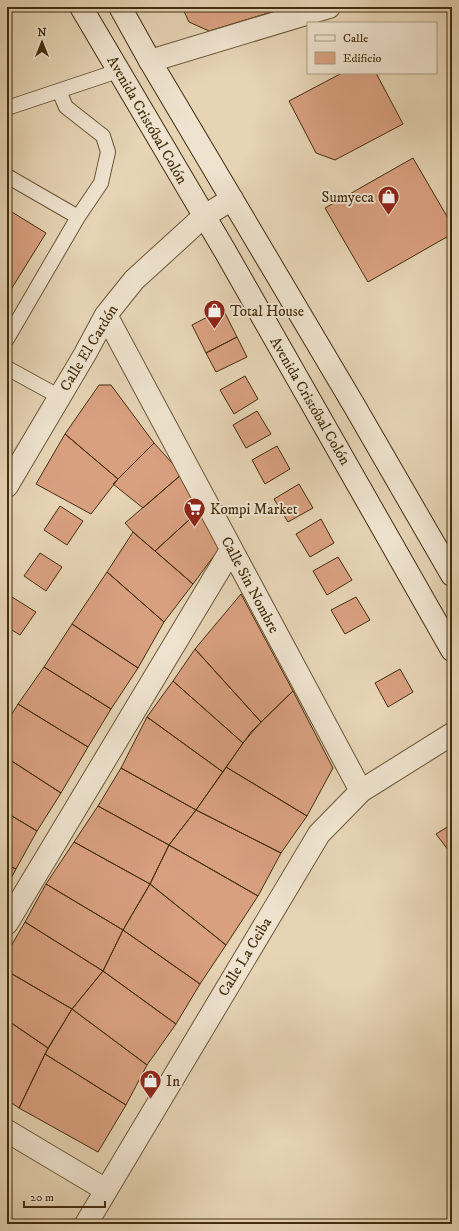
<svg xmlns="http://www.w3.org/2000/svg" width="459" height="1231" viewBox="0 0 459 1231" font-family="'IM FELL DW Pica',serif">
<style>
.building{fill:#d9a080;stroke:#432e0e}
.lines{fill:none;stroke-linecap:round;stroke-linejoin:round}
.lane-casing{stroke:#6c5838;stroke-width:16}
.street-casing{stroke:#6c5838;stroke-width:24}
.secondary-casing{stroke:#432e0e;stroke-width:24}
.lane{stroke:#efe3cf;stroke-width:14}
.street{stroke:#efe3cf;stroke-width:22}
.secondary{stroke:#efe3cf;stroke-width:22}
.labels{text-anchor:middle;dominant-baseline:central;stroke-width:4;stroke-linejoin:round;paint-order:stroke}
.street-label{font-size:15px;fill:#432e0e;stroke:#efe3cf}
.poi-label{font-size:15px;fill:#432e0e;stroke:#efe3cf;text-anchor:start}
</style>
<rect width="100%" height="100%" fill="#e6d4b5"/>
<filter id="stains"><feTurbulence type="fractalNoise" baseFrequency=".005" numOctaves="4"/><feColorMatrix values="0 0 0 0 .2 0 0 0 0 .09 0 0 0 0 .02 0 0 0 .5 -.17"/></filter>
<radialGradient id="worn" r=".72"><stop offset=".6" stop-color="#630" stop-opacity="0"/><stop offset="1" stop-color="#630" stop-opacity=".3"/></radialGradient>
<path class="building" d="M 182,7 L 288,7 L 209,31 L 189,22 Z
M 342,73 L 376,73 L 403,124 L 335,160 L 316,153 L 289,101 Z
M 413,158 L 452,225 L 452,234 L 368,282 L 325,208 Z
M 7,209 L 46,233 L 7,296 Z
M 223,309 L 237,337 L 206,353 L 192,325 Z
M 237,337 L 247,357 L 216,372 L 206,353 Z
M 245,376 L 258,399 L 234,414 L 220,390 Z
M 99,385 L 111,385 L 154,443 L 118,479 L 65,434 Z
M 257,411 L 271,434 L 246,448 L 233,425 Z
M 65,434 L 118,479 L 91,514 L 36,484 Z
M 154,443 L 182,474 L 143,508 L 113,484 Z
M 277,446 L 290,469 L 265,484 L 252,460 Z
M 182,474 L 201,509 L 155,551 L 133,532 L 125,523 Z
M 299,484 L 313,508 L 288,522 L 274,499 Z
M 60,506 L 83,521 L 67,545 L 44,530 Z
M 201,509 L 222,545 L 193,584 L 155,551 Z
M 321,519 L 334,543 L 310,557 L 296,534 Z
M 133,532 L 193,584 L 164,622 L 107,572 Z
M 40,553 L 62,567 L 46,591 L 24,576 Z
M 338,557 L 352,580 L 327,595 L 313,571 Z
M 107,572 L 164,622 L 138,668 L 72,624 Z
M 241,594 L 293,691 L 261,722 L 195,649 Z
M 12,597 L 36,612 L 20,635 L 7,627 L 7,605 Z
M 356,597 L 370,620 L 345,634 L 331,610 Z
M 72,624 L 138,668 L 111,709 L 44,667 Z
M 195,649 L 261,722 L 243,743 L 173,681 Z
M 44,667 L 111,709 L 88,747 L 18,704 Z
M 400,669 L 413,692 L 388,707 L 375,683 Z
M 173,681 L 243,743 L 223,772 L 147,717 Z
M 293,691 L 333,768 L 307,816 L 226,767 L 251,732 Z
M 18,704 L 88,747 L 61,793 L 7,758 L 7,722 Z
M 147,717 L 223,772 L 196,810 L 121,768 Z
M 7,758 L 61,793 L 37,831 L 7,813 Z
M 226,767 L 307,816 L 281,853 L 196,810 Z
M 121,768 L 196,810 L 169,845 L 98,806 Z
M 98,806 L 169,845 L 150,884 L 74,842 Z
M 196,810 L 281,853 L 258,896 L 169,845 Z
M 7,813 L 37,831 L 16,869 L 7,865 Z
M 452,824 L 452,855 L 436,834 Z
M 74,842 L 150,884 L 123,930 L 46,884 Z
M 169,845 L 258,896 L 226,945 L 150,884 Z
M 7,865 L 16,869 L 7,886 Z
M 46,884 L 123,930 L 103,971 L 25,922 Z
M 150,884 L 226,945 L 200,984 L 123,930 Z
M 25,922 L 103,971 L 72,1009 L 7,971 L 7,953 Z
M 123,930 L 200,984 L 176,1024 L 103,971 Z
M 7,971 L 72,1009 L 48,1048 L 7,1020 Z
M 103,971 L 176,1024 L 147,1065 L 72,1009 Z
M 72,1009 L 147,1065 L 126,1105 L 45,1054 Z
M 7,1020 L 48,1048 L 19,1108 L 7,1100 Z
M 45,1054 L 126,1105 L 98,1152 L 19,1108 Z"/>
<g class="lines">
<defs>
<path id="lane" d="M 7,108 L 118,71
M 7,176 L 78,217
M 7,339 L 78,217 L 101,183 L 108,152 L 103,136 L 66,107 L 59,91
M 7,368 L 60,397"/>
<path id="street" d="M 150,61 L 329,7
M 106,315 L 361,791
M 7,486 L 85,354 L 106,315 L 134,280 L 203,217 L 232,199
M 7,923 L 231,550
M 7,1131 L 106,1190
M 86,1224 L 319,834 L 361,791 L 452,734"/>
<path id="secondary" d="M 81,7 L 225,251 L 452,650
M 120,7 L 150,61 L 355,407 L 452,575"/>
</defs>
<use href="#lane" class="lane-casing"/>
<use href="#street" class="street-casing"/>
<use href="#secondary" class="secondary-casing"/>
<use href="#lane" class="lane"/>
<use href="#street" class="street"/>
<use href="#secondary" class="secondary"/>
</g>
<defs>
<symbol id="shop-pin" viewBox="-11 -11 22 30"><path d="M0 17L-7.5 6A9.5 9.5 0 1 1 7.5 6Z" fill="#8f2418" stroke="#efe3cf"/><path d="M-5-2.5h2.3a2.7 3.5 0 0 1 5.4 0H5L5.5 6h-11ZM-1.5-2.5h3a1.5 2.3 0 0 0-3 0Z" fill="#fff"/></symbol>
<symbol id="supermarket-pin" viewBox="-11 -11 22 30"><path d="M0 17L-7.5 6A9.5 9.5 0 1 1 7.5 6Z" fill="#8f2418" stroke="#efe3cf"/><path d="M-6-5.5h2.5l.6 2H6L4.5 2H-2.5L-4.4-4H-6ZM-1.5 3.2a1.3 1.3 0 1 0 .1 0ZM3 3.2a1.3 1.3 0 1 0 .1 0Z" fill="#fff"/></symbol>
</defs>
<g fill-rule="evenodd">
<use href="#shop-pin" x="376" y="184" width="25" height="34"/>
<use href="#shop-pin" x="202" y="298" width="25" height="34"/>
<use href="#supermarket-pin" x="182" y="496" width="25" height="34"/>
<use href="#shop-pin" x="138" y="1068" width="25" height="34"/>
</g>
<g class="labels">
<g class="street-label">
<text transform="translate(147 120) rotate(60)">Avenida Cristóbal Colón</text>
<text transform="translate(89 348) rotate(-59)">Calle El Cardón</text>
<text transform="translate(310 401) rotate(60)">Avenida Cristóbal Colón</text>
<text transform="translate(250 585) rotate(62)">Calle Sin Nombre</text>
<text transform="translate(245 957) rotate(-59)">Calle La Ceiba</text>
</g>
<g class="poi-label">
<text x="374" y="197" text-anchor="end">Sumyeca</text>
<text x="230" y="311">Total House</text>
<text x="210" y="509">Kompi Market</text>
<text x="166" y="1081">In</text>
</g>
</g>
<rect width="459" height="1231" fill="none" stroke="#e6d4b5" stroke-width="24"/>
<rect x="8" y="8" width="443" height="1215" fill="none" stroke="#432e0e" stroke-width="2"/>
<rect x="12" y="12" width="435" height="1207" fill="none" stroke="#432e0e"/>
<rect x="307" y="22" width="130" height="52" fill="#efe3cf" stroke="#aa9b82"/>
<rect x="315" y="35" width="20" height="6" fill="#efe3cf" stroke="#aa9b82"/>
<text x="343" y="42" font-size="12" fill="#432e0e">Calle</text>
<rect x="315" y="52" width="20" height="12" fill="#d9a080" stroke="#aa9b82"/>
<text x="343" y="62" font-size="12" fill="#432e0e">Edificio</text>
<g transform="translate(42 42)" stroke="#efe3cf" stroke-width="3" paint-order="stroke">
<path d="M0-3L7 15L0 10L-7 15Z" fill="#432e0e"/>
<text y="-6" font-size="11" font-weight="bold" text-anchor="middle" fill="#432e0e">N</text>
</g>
<path d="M24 1201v6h81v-6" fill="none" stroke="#432e0e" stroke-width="2"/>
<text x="30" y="1201" font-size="12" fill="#432e0e" stroke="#efe3cf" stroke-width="3" paint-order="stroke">20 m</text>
<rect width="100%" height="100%" filter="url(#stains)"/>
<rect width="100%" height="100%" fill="url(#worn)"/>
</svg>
